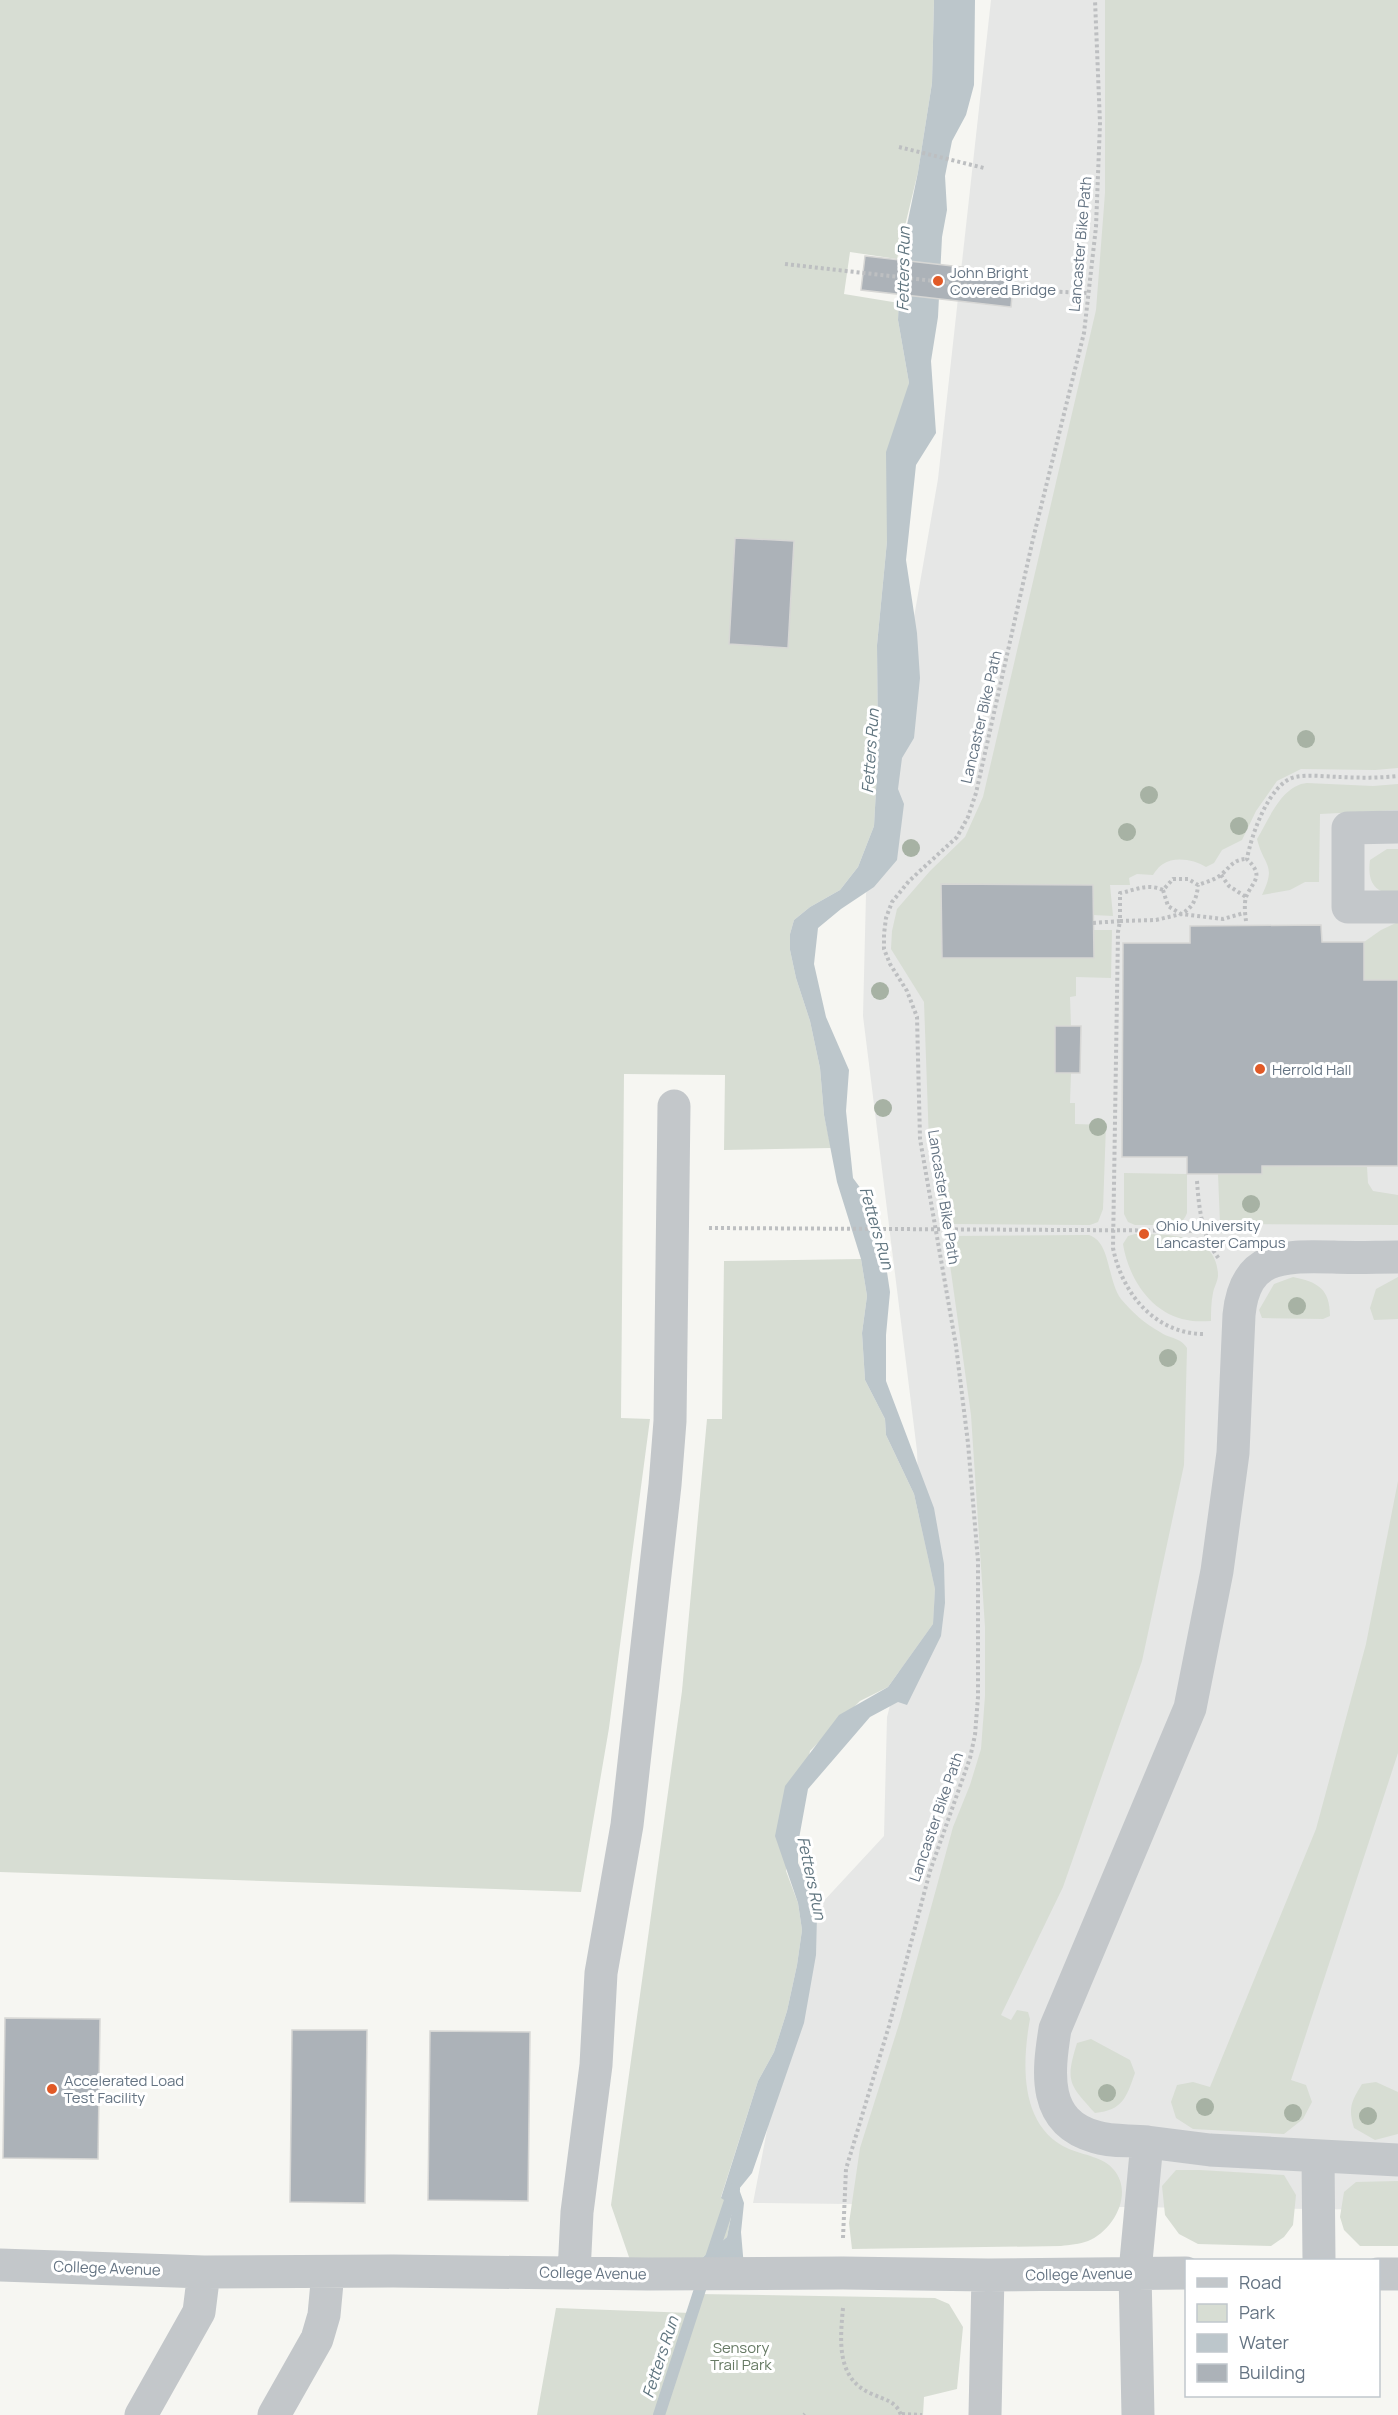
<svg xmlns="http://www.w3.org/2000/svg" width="1398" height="2415" viewBox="0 0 1398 2415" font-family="Manrope,sans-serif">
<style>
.built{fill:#e6e7e6}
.green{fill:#d7ddd3}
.water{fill:#bcc6cb}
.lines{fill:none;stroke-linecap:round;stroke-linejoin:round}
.stream{stroke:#bcc6cb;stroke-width:12}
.building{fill:#acb2b8;stroke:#d7d7d5;stroke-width:1.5}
.path{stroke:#bdbfc1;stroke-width:4;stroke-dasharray:3 3;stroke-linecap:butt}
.minor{stroke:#c3c7ca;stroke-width:33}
.tree{fill:#a7b2a4}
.poi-dot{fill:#e15a27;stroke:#fff;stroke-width:2}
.labels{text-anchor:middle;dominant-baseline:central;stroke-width:6;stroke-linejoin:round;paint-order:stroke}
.street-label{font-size:15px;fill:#657483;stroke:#fff}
.poi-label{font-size:15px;fill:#657483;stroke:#fff;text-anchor:start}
.park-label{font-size:15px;fill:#677a64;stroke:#fff}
.water-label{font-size:16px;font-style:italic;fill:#617680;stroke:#fff}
</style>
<rect width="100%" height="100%" fill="#f6f6f2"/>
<path class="built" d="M 991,0 L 1398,0 L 1398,2210 L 753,2203 L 808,1918 L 884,1836 L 887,1717 L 922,1584 L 917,1451 L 863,1016 L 866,894 L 938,479 Z"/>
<path class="green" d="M 0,0 L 934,0 L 932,83 L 918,172 L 897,259 L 850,252 L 844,294 L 899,303 L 898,320 L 909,383 L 887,541 L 877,645 L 878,754 L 874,826 L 858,867 L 840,890 L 810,907 L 794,920 L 790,934 L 790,950 L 796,978 L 810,1021 L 820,1068 L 824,1115 L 831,1148 L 724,1150 L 725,1075 L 624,1074 L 621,1418 L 650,1419 L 609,1728 L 581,1892 L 0,1872 Z
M 1105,0 L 1398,0 L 1398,768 L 1375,770 L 1301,769 L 1277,781 L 1256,811 L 1242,840 L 1222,850 L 1214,863 L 1206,867 C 1195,860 1175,856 1163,864 C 1159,866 1155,872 1153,875 L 1137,874 L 1129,878 L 1130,885 L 1110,885 L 1113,916 L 1093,915 L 1093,885 L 942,884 L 942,958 L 1093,958 L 1093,930 L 1112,930 L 1111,978 L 1076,977 L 1076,996 L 1070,997 L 1071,1026 L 1055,1026 L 1055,1073 L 1071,1073 L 1070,1103 L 1075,1103 L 1075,1124 L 1106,1125 L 1103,1209 L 1098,1222 L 1090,1225 L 944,1224 L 929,1143 L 924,1002 L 891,949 L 892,931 L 897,909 L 930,871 L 965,837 L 983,797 L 1096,310 L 1105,193 Z
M 1307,783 L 1373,786 L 1398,784 L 1398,810 L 1320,814 L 1319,882 L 1305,882 L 1290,890 L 1262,895 C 1277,864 1264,867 1257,839 C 1269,819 1282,785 1307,783 Z
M 1387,849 L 1398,849 L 1398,894 C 1375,894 1367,883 1370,860 Z
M 1398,922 L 1398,980 L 1364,980 L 1364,942 L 1381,930 Z
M 1262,1166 L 1367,1167 L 1368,1183 L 1373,1191 L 1398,1195 L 1398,1225 L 1220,1224 L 1218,1174 L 1261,1174 Z
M 1124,1173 L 1187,1174 L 1187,1213 C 1184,1221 1180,1224 1172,1225 L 1135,1225 L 1128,1222 L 1124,1214 Z
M 1135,1234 C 1165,1235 1217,1231 1218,1275 C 1218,1281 1214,1287 1213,1293 C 1211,1302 1211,1312 1211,1321 C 1203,1321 1194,1322 1187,1320 C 1151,1314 1128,1277 1123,1244 L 1128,1236 Z
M 1089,1235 C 1111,1242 1107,1280 1121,1299 C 1132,1312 1145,1324 1160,1332 C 1170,1339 1180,1337 1187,1348 L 1184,1465 L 1142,1661 L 1063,1887 L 1001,2015 L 1011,2020 L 1017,2010 L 1028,2012 L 1030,2019 C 1022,2063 1019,2127 1069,2149 C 1083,2155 1104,2157 1114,2170 C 1134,2194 1113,2231 1088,2241 C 1080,2244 1069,2245 1061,2246 L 852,2249 L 849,2223 L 860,2148 L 900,2021 L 953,1827 L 970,1785 L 981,1749 L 985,1696 L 985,1627 L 971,1415 L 947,1243 L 949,1236 Z
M 861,1259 L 867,1296 L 862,1333 L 865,1380 L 885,1419 L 886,1435 L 914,1494 L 935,1589 L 933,1624 L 888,1687 L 860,1701 L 810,1751 L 786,1871 L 798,1903 L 802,1930 L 797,1965 L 787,2011 L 774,2052 L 758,2081 L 721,2197 L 733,2206 L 727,2237 L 702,2258 L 630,2260 L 611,2205 L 682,1691 L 707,1419 L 722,1419 L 724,1261 Z
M 1293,1277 C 1317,1282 1330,1288 1330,1316 L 1323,1319 L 1262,1318 L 1259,1310 L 1274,1284 Z
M 1398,1277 L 1398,1319 L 1374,1320 L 1370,1308 L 1376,1289 Z
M 1398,1481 L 1398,1753 L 1291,2080 L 1306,2085 L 1312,2102 L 1303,2119 L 1284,2134 L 1193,2129 L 1176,2118 L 1171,2102 L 1177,2085 L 1193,2082 L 1210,2087 L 1316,1829 L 1366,1644 Z
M 1091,2039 L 1130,2060 L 1135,2073 C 1126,2098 1123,2110 1095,2113 C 1069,2084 1065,2082 1077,2043 Z
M 1376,2082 L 1398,2092 L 1398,2134 L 1375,2140 L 1354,2128 C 1348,2108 1351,2102 1362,2084 Z
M 1176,2170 L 1200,2170 L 1284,2175 L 1296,2195 L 1293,2225 L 1284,2237 L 1271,2246 L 1198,2244 L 1179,2234 L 1165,2215 L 1162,2186 Z
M 1398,2181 L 1398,2246 L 1360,2246 L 1344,2230 L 1340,2217 L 1344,2192 L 1356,2182 Z
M 698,2294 L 935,2298 L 949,2304 L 963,2327 L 957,2389 L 924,2397 L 923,2415 L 537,2415 L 556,2308 L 691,2313 Z"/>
<path class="water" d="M 934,0 L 975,0 L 974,85 L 966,115 L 952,141 L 945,176 L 947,210 L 942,237 L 938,317 L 931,361 L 936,433 L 916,465 L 906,560 L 917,633 L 920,678 L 914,738 L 902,758 L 898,789 L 904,804 L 897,860 L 874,887 L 841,909 L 818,928 L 814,964 L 826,1017 L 849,1070 L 846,1111 L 853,1178 L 878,1212 L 890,1292 L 886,1335 L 886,1381 L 934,1508 L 944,1564 L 945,1603 L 941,1636 L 907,1705 L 898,1702 L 870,1717 L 808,1789 L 798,1844 L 798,1863 L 808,1885 L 817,1915 L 816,1955 L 804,2023 L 752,2173 L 739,2189 L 744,2203 L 741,2232 L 745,2279 L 702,2258 L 727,2237 L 733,2206 L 721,2198 L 758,2081 L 774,2052 L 787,2011 L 797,1965 L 802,1930 L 798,1903 L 775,1836 L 785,1786 L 839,1715 L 888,1687 L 933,1624 L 935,1589 L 914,1494 L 886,1435 L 885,1419 L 865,1380 L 862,1333 L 867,1296 L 861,1259 L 837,1182 L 824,1115 L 820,1068 L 810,1021 L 796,978 L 790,950 L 790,934 L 794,920 L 810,907 L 840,890 L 858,867 L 874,826 L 878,754 L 877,645 L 887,541 L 886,452 L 909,383 L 898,320 L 901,254 L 918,172 L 932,83 Z"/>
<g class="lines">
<path class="stream" d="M 710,2261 L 734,2189
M 659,2415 L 704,2277"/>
</g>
<path class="building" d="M 865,256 L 1014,273 L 1011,307 L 861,290 Z
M 735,538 L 794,541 L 788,648 L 729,644 Z
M 941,884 L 1093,885 L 1094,958 L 942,958 Z
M 1321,925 L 1322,942 L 1364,942 L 1364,980 L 1398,980 L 1398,1166 L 1262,1166 L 1262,1174 L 1187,1174 L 1187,1157 L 1122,1157 L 1123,943 L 1190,943 L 1190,926 Z
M 1055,1026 L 1081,1026 L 1080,1073 L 1055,1073 Z
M 5,2018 L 100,2019 L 98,2159 L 3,2158 Z
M 292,2030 L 367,2030 L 365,2203 L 290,2202 Z
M 430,2031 L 530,2032 L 528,2201 L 428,2200 Z"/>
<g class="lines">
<path class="path" d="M 899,147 L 984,168
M 785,264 L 1013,290 L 1088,293
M 1221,875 L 1229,886 L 1246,897
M 1163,890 L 1168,906 L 1181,914 C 1193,908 1197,898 1198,885
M 1246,921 C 1245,914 1244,904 1246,897 C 1253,880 1265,877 1247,859 C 1251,836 1269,783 1295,777 C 1310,774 1327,777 1342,777 C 1361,778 1379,778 1398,776
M 1093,923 L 1120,921 L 1120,893 C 1136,890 1147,883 1163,890 L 1173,879 L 1188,879 L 1198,885 C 1206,882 1215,880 1222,874 C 1231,866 1234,859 1247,859
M 1197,1181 C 1199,1209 1202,1238 1220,1260
M 709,1228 L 1250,1231
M 1203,1334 C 1154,1333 1122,1293 1113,1248 L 1118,932 L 1120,921 L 1156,920 L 1181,914 L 1223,919 L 1244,913
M 843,2238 L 846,2169 L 889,2026 L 930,1871 L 970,1758 L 975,1735 L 978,1697 L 978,1561 L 968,1443 L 956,1346 L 920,1139 L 917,1017 L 907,991 L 890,964 L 884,949 L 884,934 L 886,918 L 892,902 L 909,881 L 957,837 L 968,817 L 976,793 L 1033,539 L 1084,333 L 1096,227 L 1100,123 L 1095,0
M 843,2308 C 840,2341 836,2379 872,2394 C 885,2400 896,2401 901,2415
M 902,2414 L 922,2415
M 804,2415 L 805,2414"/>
<path class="minor" d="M 1398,827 L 1348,828 L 1348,907 L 1398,907
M 1147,2142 L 1210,2150 L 1398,2160
M 1318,2157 L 1319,2260
M 0,2265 L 204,2272 L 393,2271 L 648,2274 L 843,2273 L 988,2275 L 1186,2273
M 574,2273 L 577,2212 L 596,2065 L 601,1973 L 627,1825 L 665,1485 L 670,1421 L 674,1106
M 1378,2274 L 1398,2274
M 141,2415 L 199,2312 L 204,2272
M 274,2415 L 317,2339 L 324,2315 L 328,2272
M 985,2415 L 988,2275
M 1138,2415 L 1135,2272 L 1147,2142 C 1130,2140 1111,2142 1096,2137 C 1042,2122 1048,2073 1055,2029 L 1190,1708 L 1217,1571 L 1233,1453 L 1239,1315 C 1245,1254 1283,1256 1333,1257 C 1355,1258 1376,1257 1398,1257"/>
</g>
<g class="tree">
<circle cx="1306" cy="739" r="9"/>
<circle cx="1149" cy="795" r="9"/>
<circle cx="1239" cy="826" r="9"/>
<circle cx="1127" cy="832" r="9"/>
<circle cx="911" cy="848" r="9"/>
<circle cx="880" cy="991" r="9"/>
<circle cx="883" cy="1108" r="9"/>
<circle cx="1098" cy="1127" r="9"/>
<circle cx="1251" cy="1204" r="9"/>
<circle cx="1297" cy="1306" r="9"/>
<circle cx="1168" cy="1358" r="9"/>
<circle cx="1107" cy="2093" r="9"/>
<circle cx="1205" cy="2107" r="9"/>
<circle cx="1293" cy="2113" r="9"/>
<circle cx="1368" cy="2116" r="9"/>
</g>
<g class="poi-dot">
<circle cx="938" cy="281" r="6"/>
<circle cx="1260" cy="1069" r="6"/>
<circle cx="1144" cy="1234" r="6"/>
<circle cx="52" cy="2089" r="6"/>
</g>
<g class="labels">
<g class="street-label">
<text transform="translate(1080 244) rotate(-85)">Lancaster Bike Path</text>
<text transform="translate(981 717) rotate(-77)">Lancaster Bike Path</text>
<text transform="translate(944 1197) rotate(81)">Lancaster Bike Path</text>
<text transform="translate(936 1817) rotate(-71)">Lancaster Bike Path</text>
<text transform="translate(107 2268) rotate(2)">College Avenue</text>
<text transform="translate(593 2273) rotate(1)">College Avenue</text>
<text transform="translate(1079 2274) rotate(-1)">College Avenue</text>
</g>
<g class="poi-label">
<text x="950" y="272">John Bright<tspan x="950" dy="17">Covered Bridge</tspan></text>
<text x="1272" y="1069">Herrold Hall</text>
<text x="1156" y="1225">Ohio University<tspan x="1156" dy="17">Lancaster Campus</tspan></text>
<text x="64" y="2080">Accelerated Load<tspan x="64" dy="17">Test Facility</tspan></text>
</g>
<g class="park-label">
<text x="741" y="2347">Sensory<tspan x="741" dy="17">Trail Park</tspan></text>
</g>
<g class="water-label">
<text transform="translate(903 269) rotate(-89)">Fetters Run</text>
<text transform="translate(870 751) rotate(-86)">Fetters Run</text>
<text transform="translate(877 1228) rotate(74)">Fetters Run</text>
<text transform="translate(812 1878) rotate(78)">Fetters Run</text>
<text transform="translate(660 2357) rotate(-72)">Fetters Run</text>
</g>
</g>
<rect x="1185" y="2259" width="195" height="138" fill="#ffffff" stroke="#c1c7cd" stroke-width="1.5"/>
<rect x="1197" y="2278" width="30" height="9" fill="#c3c7ca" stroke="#c1c7cd" stroke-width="1.5"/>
<text x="1239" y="2289" font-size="18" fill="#657483">Road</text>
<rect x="1197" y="2304" width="30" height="18" fill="#d7ddd3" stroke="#c1c7cd" stroke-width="1.5"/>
<text x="1239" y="2319" font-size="18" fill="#657483">Park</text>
<rect x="1197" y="2334" width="30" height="18" fill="#bcc6cb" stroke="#c1c7cd" stroke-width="1.5"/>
<text x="1239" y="2349" font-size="18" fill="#657483">Water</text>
<rect x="1197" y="2364" width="30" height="18" fill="#acb2b8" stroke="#c1c7cd" stroke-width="1.5"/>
<text x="1239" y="2379" font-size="18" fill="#657483">Building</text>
</svg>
